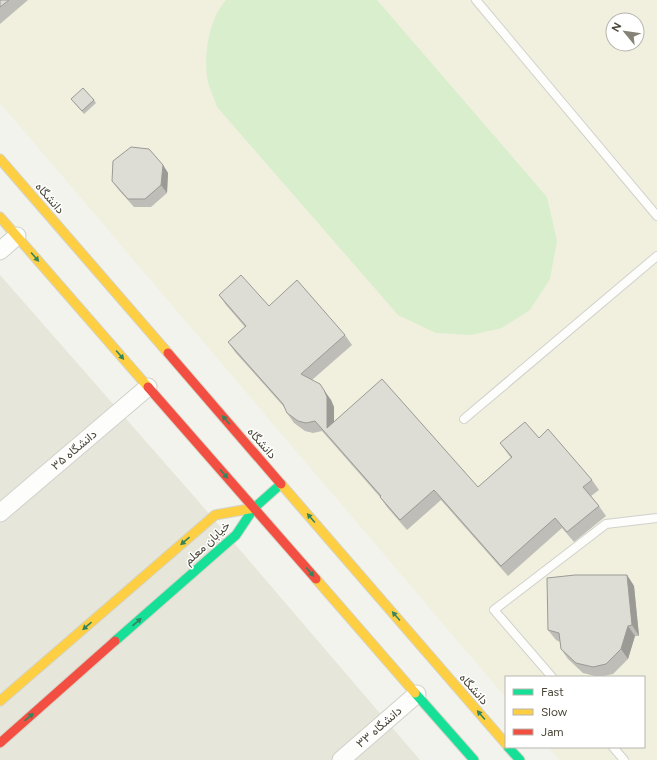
<svg xmlns="http://www.w3.org/2000/svg" width="657" height="760" font-family="Figtree,Vazirmatn,sans-serif">
	<style>
		.residential { fill: #e7e6da }
		.education { fill: #f1f0df; fill-rule: evenodd }
		.pitch { fill: #d9eecd }
		.lines { fill: none; stroke-linecap: round; stroke-linejoin: round }
		.lane-casing { stroke: #d1d1cb; stroke-width: 10 }
		.street-casing { stroke: #d1d1cb; stroke-width: 19 }
		.fast-casing { stroke: #d4d3c5; stroke-width: 11 }
		.slow-casing { stroke: #d4d3c5; stroke-width: 11 }
		.jam-casing { stroke: #d4d3c5; stroke-width: 11 }
		.lane { stroke: #fdfdfc; stroke-width: 8 }
		.street { stroke: #fdfdfc; stroke-width: 17 }
		.fast { stroke: #16e098; stroke-width: 9 }
		.slow { stroke: #ffcf43; stroke-width: 9 }
		.jam { stroke: #f24e42; stroke-width: 9 }
		.wall { fill: #bebdb7 }
		.shaded-wall { fill: #9b9a95 }
		.building { fill: #dddcd5; stroke: #9b9a95 }
		.oneway { fill: #35845e }
		.labels { text-anchor: middle; dominant-baseline: central; stroke-width: 3; stroke-linejoin: round; paint-order: stroke }
		.street-label { font-size: 12px; fill: #4a4738; stroke: #fff }
	</style>
	<rect width="100%" height="100%" fill="#f3f3ed"/>
	<path class="residential" d="M0,275L199,502L420,760H0Z"/>
	<path class="education" d="M0,0H657V760H559L548,747H644V677H506V698L0,103ZM613,20H637V44H613Z"/>
	<path class="pitch" d="M226,0H377L547,197L557,241L550,279L530,310L502,328L471,335L436,333L398,315L217,107C214,97 208,87 207,77C204,52 209,19 226,0Z"/>
	<g class="lines">
		<g class="lane-casing">
			<g id="lane">
				<path d="M476,0L657,216"/>
				<path d="M464,419L657,256"/>
				<path d="M552,677L494,610L606,524L657,518"/>
				<path d="M613,747L624,760"/>
			</g>
		</g>
		<g class="street-casing">
			<g id="street">
				<path d="M0,251L17,236"/>
				<path d="M0,513L148,387"/>
				<path d="M341,760L417,694"/>
			</g>
		</g>
		<g class="fast-casing">
			<g id="fast">
				<path d="M254,508L281,484"/>
				<path d="M115,641L236,535L254,508"/>
				<path d="M415,693L474,760"/>
				<path d="M508,747L520,760"/>
			</g>
		</g>
		<g class="slow-casing">
			<g id="slow">
				<path d="M0,159L168,353"/>
				<path d="M0,217L148,387"/>
				<path d="M281,484L506,744"/>
				<path d="M316,579L415,693"/>
				<path d="M0,701L215,515L254,508"/>
			</g>
		</g>
		<g class="jam-casing">
			<g id="jam">
				<path d="M168,353L281,484"/>
				<path d="M148,387L316,579"/>
				<path d="M0,743L115,641"/>
			</g>
		</g>
		<use href="#lane" class="lane"/>
		<use href="#street" class="street"/>
		<use href="#fast" class="fast"/>
		<use href="#slow" class="slow"/>
		<use href="#jam" class="jam"/>
	</g>
	<g class="wall">
		<path d="M0,0H28L0,24Z"/>
		<path d="M71,99L94,100L96,103L84,114Z"/>
		<path d="M163,165L168,173L167,193L151,207H134L118,189L112,181Z"/>
		<path d="M219,295L269,306L345,335L352,345L312,380L331,400L334,407V422L478,487L511,458L500,443L539,438L592,480L599,490L591,496L599,506L606,516L574,542L562,528L508,576L441,500L407,530L387,507L380,497L322,431L313,433L305,431L294,423L287,413L285,408L235,352L228,342L245,327L226,305Z"/>
		<path d="M627,575L634,586L639,636H635L628,659L613,674L599,677L583,673L568,659L561,649L560,642L556,640L548,630Z"/>
	</g>
	<g class="shaded-wall">
		<path d="M163,165L168,173L167,193L161,185Z"/>
		<path d="M324,390L331,400L334,407V438L327,428Z"/>
		<path d="M627,575L634,586L639,636L632,625Z"/>
		<path d="M628,626L635,636L628,659L621,649Z"/>
	</g>
	<g class="building">
		<path d="M0,0H9L0,7Z"/>
		<path d="M83,88L94,100L82,111L71,99Z"/>
		<path d="M131,147L149,149L163,165L161,185L145,199H128L112,181L113,161Z"/>
		<path d="M241,275L269,306L297,280L345,335L301,374L320,384L324,390L327,397V428L382,379L478,487L512,457L500,443L525,422L539,438L548,429L592,480L583,487L599,506L567,532L555,518L501,566L434,490L400,520L380,497L381,496L315,421L306,423L298,421L287,413L283,404L228,342L246,326L219,295Z"/>
		<path d="M575,575H627L632,625L628,626L621,649L606,664L593,667L576,663L561,649L559,633L548,630L547,578Z"/>
	</g>
	<defs><path id="oneway-solid" d="M-6-.8H1V-3.2L6.5 0L1 3.2V.8H-6Z"/></defs>
	<g class="oneway">
		<use href="#oneway-solid" transform="translate(35 257) rotate(49)"/>
		<use href="#oneway-solid" transform="translate(120 355) rotate(49)"/>
		<use href="#oneway-solid" transform="translate(226 420) rotate(-131)"/>
		<use href="#oneway-solid" transform="translate(224 474) rotate(49)"/>
		<use href="#oneway-solid" transform="translate(311 518) rotate(-131)"/>
		<use href="#oneway-solid" transform="translate(185 541) rotate(139)"/>
		<use href="#oneway-solid" transform="translate(310 572) rotate(49)"/>
		<use href="#oneway-solid" transform="translate(396 616) rotate(-131)"/>
		<use href="#oneway-solid" transform="translate(137 622) rotate(-41)"/>
		<use href="#oneway-solid" transform="translate(87 626) rotate(139)"/>
		<use href="#oneway-solid" transform="translate(481 715) rotate(-131)"/>
		<use href="#oneway-solid" transform="translate(29 717) rotate(-41)"/>
	</g>
	<g class="labels">
		<g class="street-label">
			<text transform="translate(50 198) rotate(49)">دانشگاه</text>
			<text transform="translate(262 443) rotate(49)">دانشگاه</text>
			<text transform="translate(74 450) rotate(-40)">دانشگاه ۳۵</text>
			<text transform="translate(207 543) rotate(-43)">خیابان معلم</text>
			<text transform="translate(474 689) rotate(49)">دانشگاه</text>
			<text transform="translate(379 727) rotate(-41)">دانشگاه ۳۳</text>
		</g>
	</g>
	<rect x="505" y="676" width="140" height="72" fill="#ffffff" stroke="#b7b5af"/>
	<rect x="513" y="689" width="20" height="6" fill="#16e098" stroke="#b7b5af"/>
	<text x="541" y="696" font-size="12" fill="#4a4738">Fast</text>
	<rect x="513" y="709" width="20" height="6" fill="#ffcf43" stroke="#b7b5af"/>
	<text x="541" y="716" font-size="12" fill="#4a4738">Slow</text>
	<rect x="513" y="729" width="20" height="6" fill="#f24e42" stroke="#b7b5af"/>
	<text x="541" y="736" font-size="12" fill="#4a4738">Jam</text>
	<g transform="translate(625 32) rotate(299)"><circle r="19" fill="#ffffff" stroke="#b7b5af"/>
	<path d="M0-3L7 15L0 10L-7 15Z" fill="#858377"/>
	<text y="-6" font-size="11" font-weight="bold" text-anchor="middle" fill="#4a4738">N</text>
	</g>
</svg>
